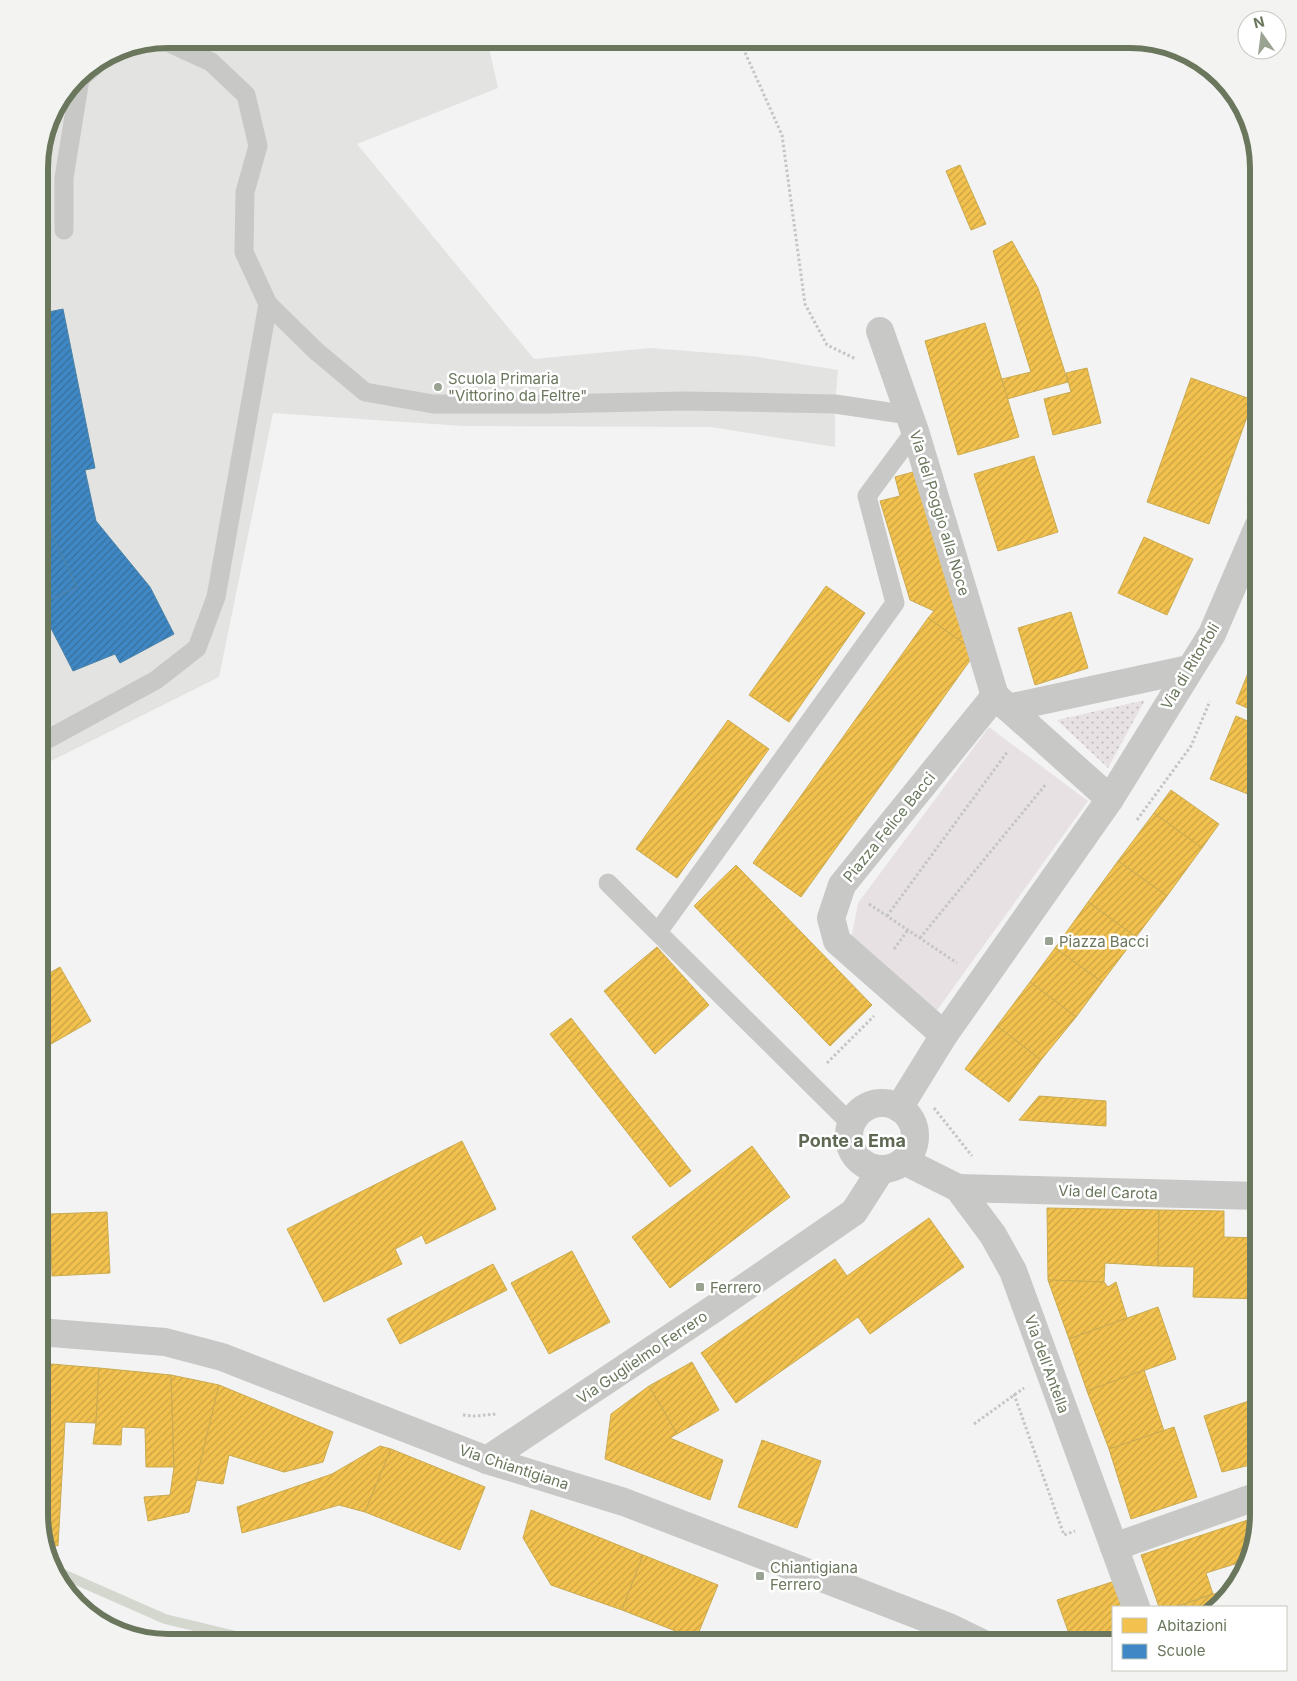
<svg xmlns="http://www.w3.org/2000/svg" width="1297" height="1681" font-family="Inter,sans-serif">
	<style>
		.built { fill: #e3e3e2 }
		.grass { fill: url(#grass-dots) }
		.park { fill: #e7e1e4 }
		.homes { fill: url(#homes-hatch); stroke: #c9ab52 }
		.schools { fill: url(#schools-hatch); stroke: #4c83a6 }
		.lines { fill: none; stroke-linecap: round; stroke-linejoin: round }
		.stream { stroke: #d4d7ce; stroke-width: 10 }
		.path { stroke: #c4c5c4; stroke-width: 3; stroke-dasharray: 2.5 2.5; stroke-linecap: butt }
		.service { stroke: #c8c8c7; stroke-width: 19 }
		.minor { stroke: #c8c8c7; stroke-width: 28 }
		.tertiary { stroke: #c8c8c7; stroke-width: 28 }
		.poi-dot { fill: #9aa292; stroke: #fff; stroke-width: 2 }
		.labels { text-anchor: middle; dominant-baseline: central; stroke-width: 5; stroke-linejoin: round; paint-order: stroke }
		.poi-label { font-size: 15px; fill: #6a775d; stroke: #fff; text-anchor: start }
		.street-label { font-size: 15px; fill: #6a775d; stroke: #fff }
		.quarter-label { font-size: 18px; font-weight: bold; fill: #5e6853; stroke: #fff }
		.rim { fill: none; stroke: #6a775d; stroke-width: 6 }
	</style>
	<defs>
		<pattern id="grass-dots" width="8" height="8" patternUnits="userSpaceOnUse" patternTransform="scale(1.25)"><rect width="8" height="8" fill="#e7e1e4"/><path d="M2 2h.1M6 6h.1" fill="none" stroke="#bfbbbc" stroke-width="1.8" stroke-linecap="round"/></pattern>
		<pattern id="homes-hatch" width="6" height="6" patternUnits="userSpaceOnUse" patternTransform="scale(1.25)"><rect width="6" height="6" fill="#f2c14e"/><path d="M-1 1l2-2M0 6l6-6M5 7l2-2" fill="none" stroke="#c8a244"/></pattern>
		<pattern id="schools-hatch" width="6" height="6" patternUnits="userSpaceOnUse" patternTransform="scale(1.25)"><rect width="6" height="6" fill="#3f88c5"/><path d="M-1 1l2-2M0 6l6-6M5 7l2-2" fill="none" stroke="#376f9b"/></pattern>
	</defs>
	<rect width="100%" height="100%" fill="#f4f3f4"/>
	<path class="built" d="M168,39H487L498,88L357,144L534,359L650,348L751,356L838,370L835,404V447L711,427L463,426L273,413L219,677L39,767V159L52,111L82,71L119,48Z"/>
	<path class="grass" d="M1145,700L1108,768L1057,720Z"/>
	<path class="park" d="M989,727L1088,801L935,1013L851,940L858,903Z"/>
	<g class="homes">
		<path d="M960,165L986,224L971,230L946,171Z"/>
		<path d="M1012,241L1038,288L1068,382L1007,399L1002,379L1031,372L993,251Z"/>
		<path d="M985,323L1019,437L958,455L925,341Z"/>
		<path d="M1087,368L1101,423L1053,435L1044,399L1071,392L1066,373Z"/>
		<path d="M1191,378L1253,400L1209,524L1147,502Z"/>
		<path d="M1034,456L1058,532L998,551L974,474Z"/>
		<path d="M920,470L976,652L928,618L934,611L910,600L880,501L900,496L895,477Z"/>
		<path d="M1144,537L1193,559L1167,615L1118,593Z"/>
		<path d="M826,586L865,613L789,722L749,695Z"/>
		<path d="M1071,612L1088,668L1035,685L1018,628Z"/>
		<path d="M928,618L976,652L801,897L753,863Z"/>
		<path d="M1258,648V798L1210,779L1236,716L1250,722L1254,711L1236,703Z"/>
		<path d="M728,720L769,749L677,878L636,849Z"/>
		<path d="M1171,790L1219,824L1202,848L1154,813Z"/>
		<path d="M1154,813L1202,848L1167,896L1118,861Z"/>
		<path d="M1118,861L1167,896L1136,937L1088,902Z"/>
		<path d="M736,865L872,1005L830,1046L694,906Z"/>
		<path d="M1088,902L1136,937L1102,982L1055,948Z"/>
		<path d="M657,947L709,1005L655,1054L604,991Z"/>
		<path d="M1055,948L1102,982L1076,1017L1030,982Z"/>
		<path d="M60,967L91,1021L39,1051V979Z"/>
		<path d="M1030,982L1076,1017L1041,1060L997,1026Z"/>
		<path d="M571,1018L691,1171L670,1187L550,1034Z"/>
		<path d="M997,1026L1041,1060L1009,1102L965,1069Z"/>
		<path d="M1039,1096L1106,1101V1126L1019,1120Z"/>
		<path d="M462,1141L496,1209L426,1244L422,1235L395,1249L402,1264L324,1302L287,1229Z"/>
		<path d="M752,1146L790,1197L670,1288L632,1237Z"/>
		<path d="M1047,1208L1159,1210L1158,1266L1105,1263L1104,1282L1048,1280Z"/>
		<path d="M1159,1210L1224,1211V1237L1258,1238V1299L1193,1297L1194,1267L1158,1266Z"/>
		<path d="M107,1212L110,1273L52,1276L50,1214Z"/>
		<path d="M929,1218L964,1267L870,1334L858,1317L736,1403L701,1353L835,1259L847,1276Z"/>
		<path d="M572,1251L610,1322L549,1354L511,1283Z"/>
		<path d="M493,1264L507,1290L400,1344L387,1319Z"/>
		<path d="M1048,1280L1104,1282L1108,1287L1116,1282L1127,1318L1069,1339Z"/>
		<path d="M1158,1307L1176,1359L1087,1391L1069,1339Z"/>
		<path d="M692,1362L719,1410L677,1434L649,1386Z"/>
		<path d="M39,1363L99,1368L96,1423L65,1422L58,1546L48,1543L39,1513Z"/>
		<path d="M99,1368L171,1375L174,1467H146L145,1428L122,1427L121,1445L93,1444L96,1423Z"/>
		<path d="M1144,1370L1164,1431L1109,1449L1087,1391Z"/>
		<path d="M171,1375L219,1385L189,1512L148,1521L144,1497L170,1495L174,1467Z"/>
		<path d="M219,1385L333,1432L323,1462L284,1472L229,1455L223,1484L196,1480Z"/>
		<path d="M649,1386L677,1434L670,1438L723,1460L710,1500L605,1459L611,1414Z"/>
		<path d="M1258,1398V1463L1222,1472L1204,1416Z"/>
		<path d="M1174,1427L1197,1497L1131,1519L1109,1449Z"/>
		<path d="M762,1440L821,1461L797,1528L738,1507Z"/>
		<path d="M380,1446L391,1449L365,1512L339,1505L242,1533L237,1507L332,1474Z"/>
		<path d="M391,1449L485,1487L460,1550L365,1512Z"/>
		<path d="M531,1510L643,1555L622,1610L551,1585L523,1538Z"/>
		<path d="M1257,1517L1242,1575L1238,1563L1206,1573L1213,1594L1175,1607H1159L1141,1555Z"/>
		<path d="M643,1555L718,1585L696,1639L622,1610Z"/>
		<path d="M1115,1581L1124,1607H1113V1642H1072L1057,1600Z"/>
		<path d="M1217,1593L1220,1600L1213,1607H1175Z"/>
	</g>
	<g class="schools">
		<path d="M63,309L95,468L85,470L96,521L150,587L174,634L120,663L115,654L73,671L39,605L77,587L39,508V314Z"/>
		<path d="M39,508L77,587L39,605Z"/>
	</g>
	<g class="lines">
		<path class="stream" d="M56,1571L165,1619L261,1642"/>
		<g class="path">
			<path d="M739,39L782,135L805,304L827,345L856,359"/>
			<path d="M1248,498L1258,473"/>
			<path d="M1137,820L1191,746L1210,701"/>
			<path d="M869,904L957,963"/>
			<path d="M887,916L1008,751"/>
			<path d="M920,938L1046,784"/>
			<path d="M894,949L908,930"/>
			<path d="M827,1063L874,1016"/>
			<path d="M934,1108L972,1156"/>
			<path d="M1014,1394L1064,1535L1075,1531"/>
			<path d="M463,1415L474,1416L497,1414"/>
			<path d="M974,1424L1024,1388"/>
			<path d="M1010,1634L1024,1642"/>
		</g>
		<g class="service">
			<path d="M163,40L211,62L246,95L258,146L245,192L244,252L268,304L316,351L365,392L433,404H550L686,401L835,404L909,415"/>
			<path d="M64,230V178L80,79L101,60"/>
			<path d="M39,744L156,680L197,648L216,597L268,304"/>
			<path d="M608,883L851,1124"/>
			<path d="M658,932L895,603L867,496L915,431"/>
		</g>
		<g class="minor">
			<path d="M880,331L915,431L995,696"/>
			<path d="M1008,708L1189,669"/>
			<path d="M944,1035L837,941L831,918L842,885L995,696L1110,799"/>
			<path d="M958,1188L1258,1196"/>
			<path d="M1114,1547L1258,1496"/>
		</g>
		<g class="tertiary">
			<circle cx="882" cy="1136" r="33"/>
			<path d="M899,1108L944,1035L1110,799L1212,634L1258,527"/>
			<path d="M904,1161L958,1188L993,1235L1013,1271L1136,1607"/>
			<path d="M39,1332L165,1342L222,1357L487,1460L624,1502L949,1627L980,1642"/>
			<path d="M487,1460L715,1308L854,1212L881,1170"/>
		</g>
	</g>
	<g class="poi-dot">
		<circle cx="438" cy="387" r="5"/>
		<rect x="1044" y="936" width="10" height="10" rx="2.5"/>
		<rect x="695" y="1282" width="10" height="10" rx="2.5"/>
		<rect x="755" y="1571" width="10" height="10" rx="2.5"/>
	</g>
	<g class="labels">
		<g class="poi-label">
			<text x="448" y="378">Scuola Primaria<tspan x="448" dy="17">"Vittorino da Feltre"</tspan></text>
			<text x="1059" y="941">Piazza Bacci</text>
			<text x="710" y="1287">Ferrero</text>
			<text x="770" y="1567">Chiantigiana<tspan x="770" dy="17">Ferrero</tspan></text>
		</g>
		<g class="street-label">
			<text transform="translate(940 513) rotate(73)">Via del Poggio alla Noce</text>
			<text transform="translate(1190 666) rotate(-59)">Via di Ritortoli</text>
			<text transform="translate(889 827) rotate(-51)">Piazza Felice Bacci</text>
			<text transform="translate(1108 1192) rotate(2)">Via del Carota</text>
			<text transform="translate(642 1357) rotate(-34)">Via Guglielmo Ferrero</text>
			<text transform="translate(1047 1364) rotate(70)">Via dell'Antella</text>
			<text transform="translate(514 1467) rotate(18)">Via Chiantigiana</text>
		</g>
		<g class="quarter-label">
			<text x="852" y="1140">Ponte a Ema</text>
		</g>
	</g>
	<path d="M0 0H1297V1681H0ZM168 48H1130A120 120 0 0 1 1250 168V1514A120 120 0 0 1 1130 1634H168A120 120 0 0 1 48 1514V168A120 120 0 0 1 168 48Z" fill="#f3f4f2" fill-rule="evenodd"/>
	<path class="rim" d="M168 48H1130A120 120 0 0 1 1250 168V1514A120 120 0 0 1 1130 1634H168A120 120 0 0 1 48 1514V168A120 120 0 0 1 168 48Z"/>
	<rect x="1112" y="1606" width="175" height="65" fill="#ffffff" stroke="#c3c9be"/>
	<rect x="1122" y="1618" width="25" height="15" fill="#f2c14e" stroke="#c3c9be"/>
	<text x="1157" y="1631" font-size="15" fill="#6a775d">Abitazioni</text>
	<rect x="1122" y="1644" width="25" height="15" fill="#3f88c5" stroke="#c3c9be"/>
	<text x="1157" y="1656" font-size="15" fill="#6a775d">Scuole</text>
	<g transform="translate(1262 35) rotate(346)"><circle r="24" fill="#ffffff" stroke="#c3c9be"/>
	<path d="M0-4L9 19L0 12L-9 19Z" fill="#9aa292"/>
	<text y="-8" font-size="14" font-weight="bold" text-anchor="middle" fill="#6a775d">N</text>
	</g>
</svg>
